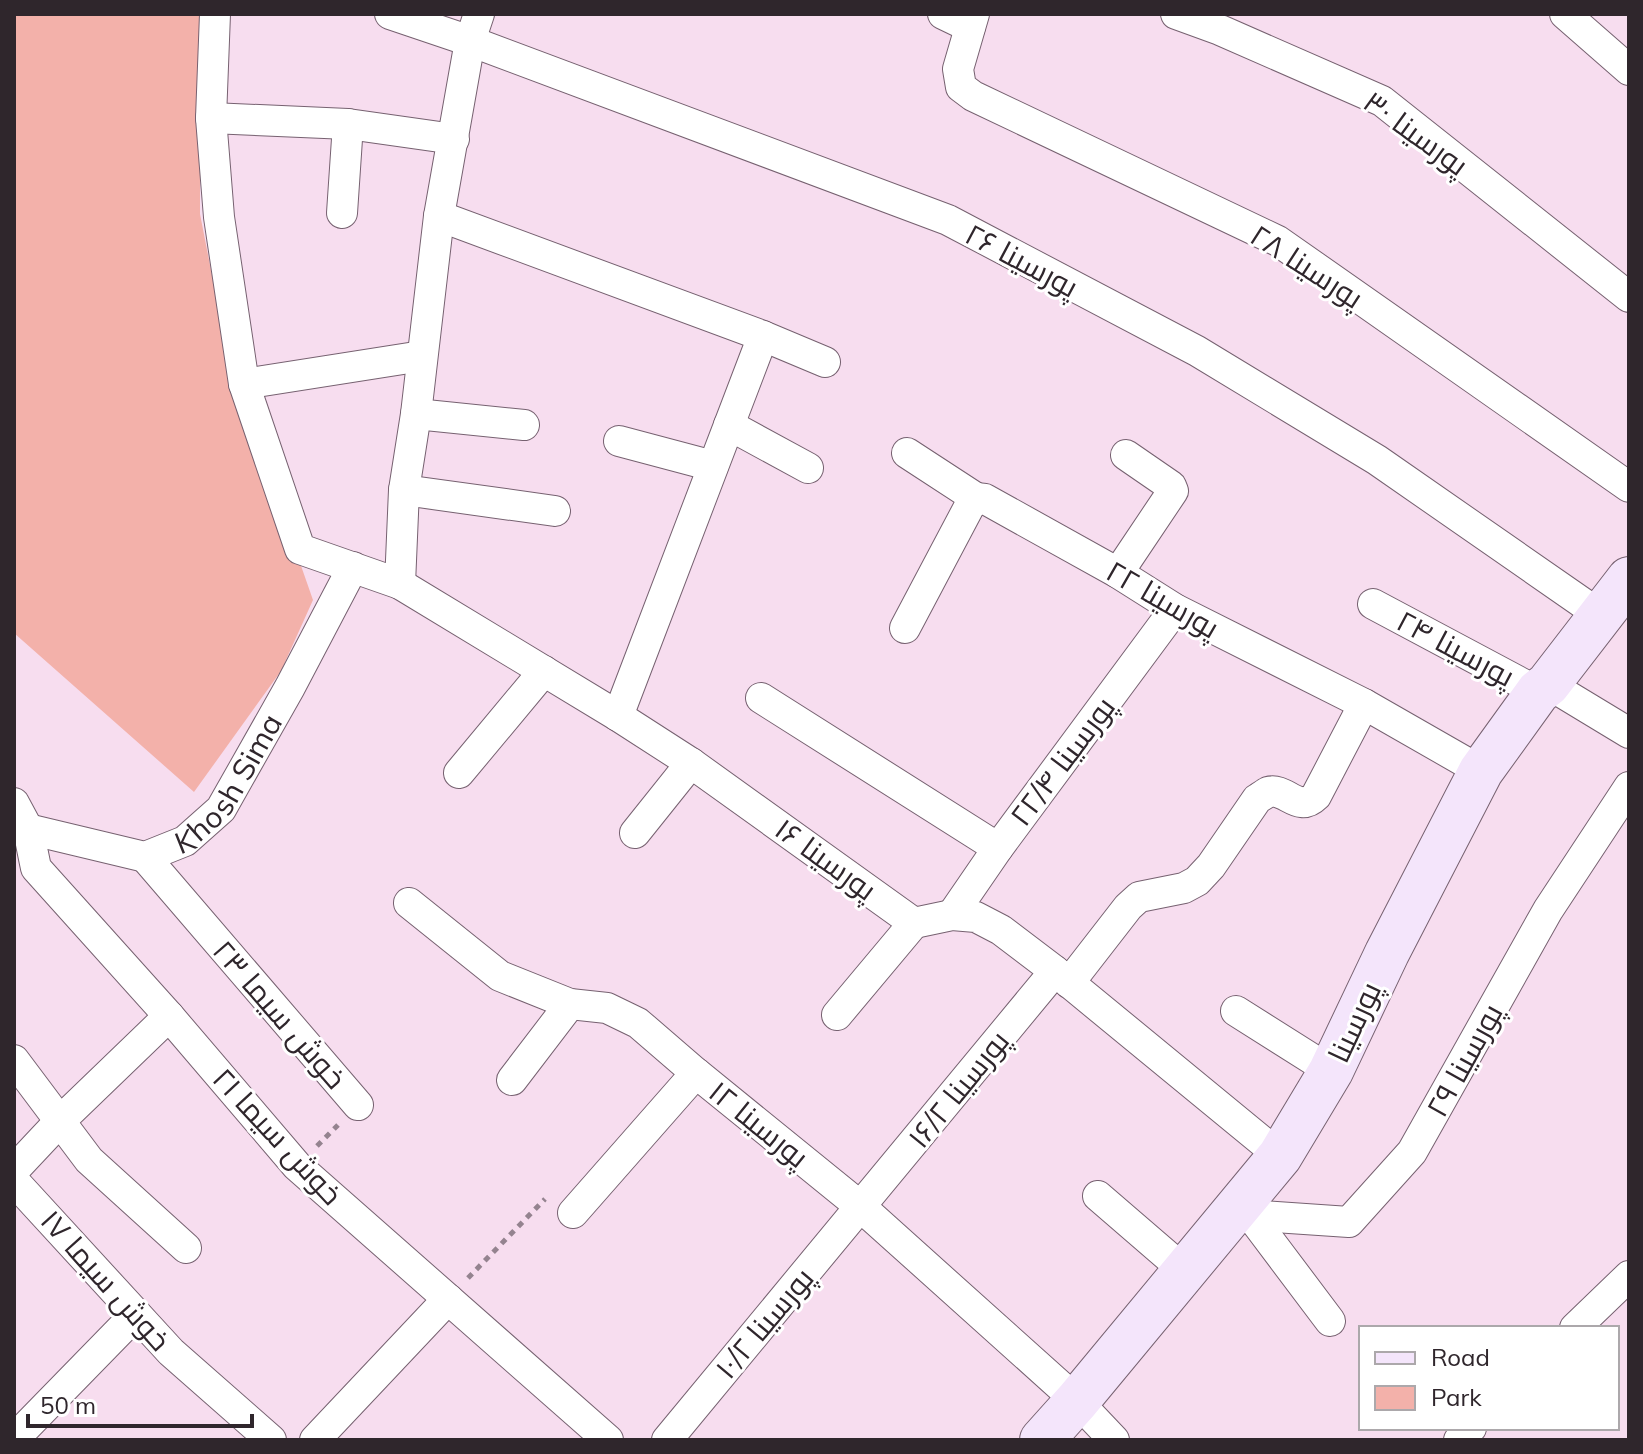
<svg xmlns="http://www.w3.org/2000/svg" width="1643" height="1454" font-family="Mulish,Cairo,sans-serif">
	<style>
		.green { fill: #f3b1aa }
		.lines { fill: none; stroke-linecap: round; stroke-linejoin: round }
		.street-casing { stroke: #766170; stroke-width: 32 }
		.secondary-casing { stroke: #766170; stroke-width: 46 }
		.path { stroke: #94838f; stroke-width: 5; stroke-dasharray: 6 6; stroke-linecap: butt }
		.street { stroke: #fff; stroke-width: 30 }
		.secondary { stroke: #f4e5fb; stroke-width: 44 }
		.labels { text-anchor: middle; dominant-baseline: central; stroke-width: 6; stroke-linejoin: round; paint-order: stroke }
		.street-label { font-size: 30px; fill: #2f262c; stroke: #fff }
	</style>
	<rect width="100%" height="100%" fill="#f7ddef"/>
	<path class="green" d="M14,14H202L200,86V214L228,357L313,600L281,671L194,792L14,633Z"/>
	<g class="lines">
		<g class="street-casing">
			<g id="street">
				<path d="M215,14L211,118L219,217L244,384L300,549L400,584L618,716L691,763L914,923L952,915L976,917L1001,930L1055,971L1280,1156"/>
				<path d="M390,14L470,41L948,220L1197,351L1377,460L1600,615"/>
				<path d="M943,14L970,27"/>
				<path d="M974,14L958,69L961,87L973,96L1278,241L1629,487"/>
				<path d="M1176,14L1220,30L1382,101L1629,297"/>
				<path d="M1565,14L1629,70"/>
				<path d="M211,118L348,124L454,139"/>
				<path d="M342,213L348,124"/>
				<path d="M439,216L763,336L825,362"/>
				<path d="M244,384L422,356"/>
				<path d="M416,414L524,425"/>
				<path d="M729,425L808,468"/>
				<path d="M619,441L713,466"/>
				<path d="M907,453L976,498"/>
				<path d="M404,490L555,511"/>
				<path d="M1118,573L1173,491L1171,486L1126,455"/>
				<path d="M400,584L404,490L416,414L439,216L470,41L479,14"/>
				<path d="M1373,604L1538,692"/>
				<path d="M905,628L969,507L976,498L985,499L1118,573L1175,609L1364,704L1481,771"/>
				<path d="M1548,684L1629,733"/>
				<path d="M761,698L998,848"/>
				<path d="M618,716L763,336"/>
				<path d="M459,773L544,671"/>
				<path d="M14,803L28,829L36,868L169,1016L297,1166L608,1440"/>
				<path id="s1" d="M14,830L28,829L145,857L185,841L221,809L290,687L353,567"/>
				<path d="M635,833L691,763"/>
				<path d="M145,857L358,1105"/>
				<path d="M409,903L500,976L570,1004L607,1008L638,1023L696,1073L861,1207L1077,1401L1114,1440"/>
				<path d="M952,915L998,848L1175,609"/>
				<path d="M1069,983L1128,907L1139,897L1184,888L1197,881L1211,866L1257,799C1259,798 1266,793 1268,792C1286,787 1298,814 1316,796L1364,704"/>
				<path d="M1236,1011L1331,1071"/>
				<path d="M837,1015L914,923"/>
				<path d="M14,1060L89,1160L186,1248"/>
				<path d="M512,1080L570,1004"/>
				<path d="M14,1170L60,1121L169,1016"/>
				<path d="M14,1181L171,1352L271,1440"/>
				<path d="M1098,1196L1185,1271"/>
				<path d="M573,1213L696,1073"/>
				<path d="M1231,1214L1349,1222L1412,1152L1548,910L1629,787"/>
				<path d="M1251,1216L1330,1321"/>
				<path d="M1575,1328L1629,1276"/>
				<path d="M14,1439L136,1314"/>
				<path d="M315,1440L448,1299"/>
				<path d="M667,1440L1055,971"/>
				<path d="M1459,1440L1471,1428"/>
			</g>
		</g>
		<g class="secondary-casing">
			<path id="secondary" d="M1042,1440L1077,1401L1280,1156L1331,1071L1387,953L1481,771L1538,692L1548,684L1629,579"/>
		</g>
		<g class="path">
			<path d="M317,1146L338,1125"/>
			<path d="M468,1278L545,1199"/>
		</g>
		<use href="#street" class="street"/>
		<use href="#secondary" class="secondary"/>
	</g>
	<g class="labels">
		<g class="street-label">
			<text transform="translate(1416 133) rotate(36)">پورسینا ۳۰</text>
			<text transform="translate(1022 260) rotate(28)">پورسینا ۲۶</text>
			<text transform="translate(1307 266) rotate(33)">پورسینا ۲۸</text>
			<text transform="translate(1163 599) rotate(30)">پورسینا ۲۲</text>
			<text transform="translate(1456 648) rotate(28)">پورسینا ۲۴</text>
			<text transform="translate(1062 761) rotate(-53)">پورسینا ۲۲/۴</text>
			<text stroke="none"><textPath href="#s1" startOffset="250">Khosh Sima</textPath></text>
			<text transform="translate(826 859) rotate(36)">پورسینا ۱۶</text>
			<text transform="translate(280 1014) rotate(49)">خوش سیما ۲۳</text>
			<text transform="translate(1354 1022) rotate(-65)">پورسینا</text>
			<text transform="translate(1464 1060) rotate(-61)">پورسینا ۲۹</text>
			<text transform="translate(958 1089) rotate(-51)">پورسینا ۱۶/۲</text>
			<text transform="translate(759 1124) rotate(39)">پورسینا ۱۲</text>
			<text transform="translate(278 1136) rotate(47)">خوش سیما ۲۱</text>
			<text transform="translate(106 1280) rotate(48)">خوش سیما ۱۷</text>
			<text transform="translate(764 1323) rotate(-50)">پورسینا ۱۰/۲</text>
		</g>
	</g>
	<rect width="1643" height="1454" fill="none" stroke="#2f262c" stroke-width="32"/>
	<rect x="1359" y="1326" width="260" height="104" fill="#ffffff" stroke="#aca8ab" stroke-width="2"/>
	<rect x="1375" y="1352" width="40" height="12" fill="#f4e5fb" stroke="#aca8ab" stroke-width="2"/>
	<text x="1431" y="1366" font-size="24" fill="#2f262c">Road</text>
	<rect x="1375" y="1386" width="40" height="24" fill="#f3b1aa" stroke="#aca8ab" stroke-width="2"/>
	<text x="1431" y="1406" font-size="24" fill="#2f262c">Park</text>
	<path d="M28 1414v12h224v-12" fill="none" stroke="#2f262c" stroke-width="4"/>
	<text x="40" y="1414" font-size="24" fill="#2f262c" stroke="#ffffff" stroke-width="6" paint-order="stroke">50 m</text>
</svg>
